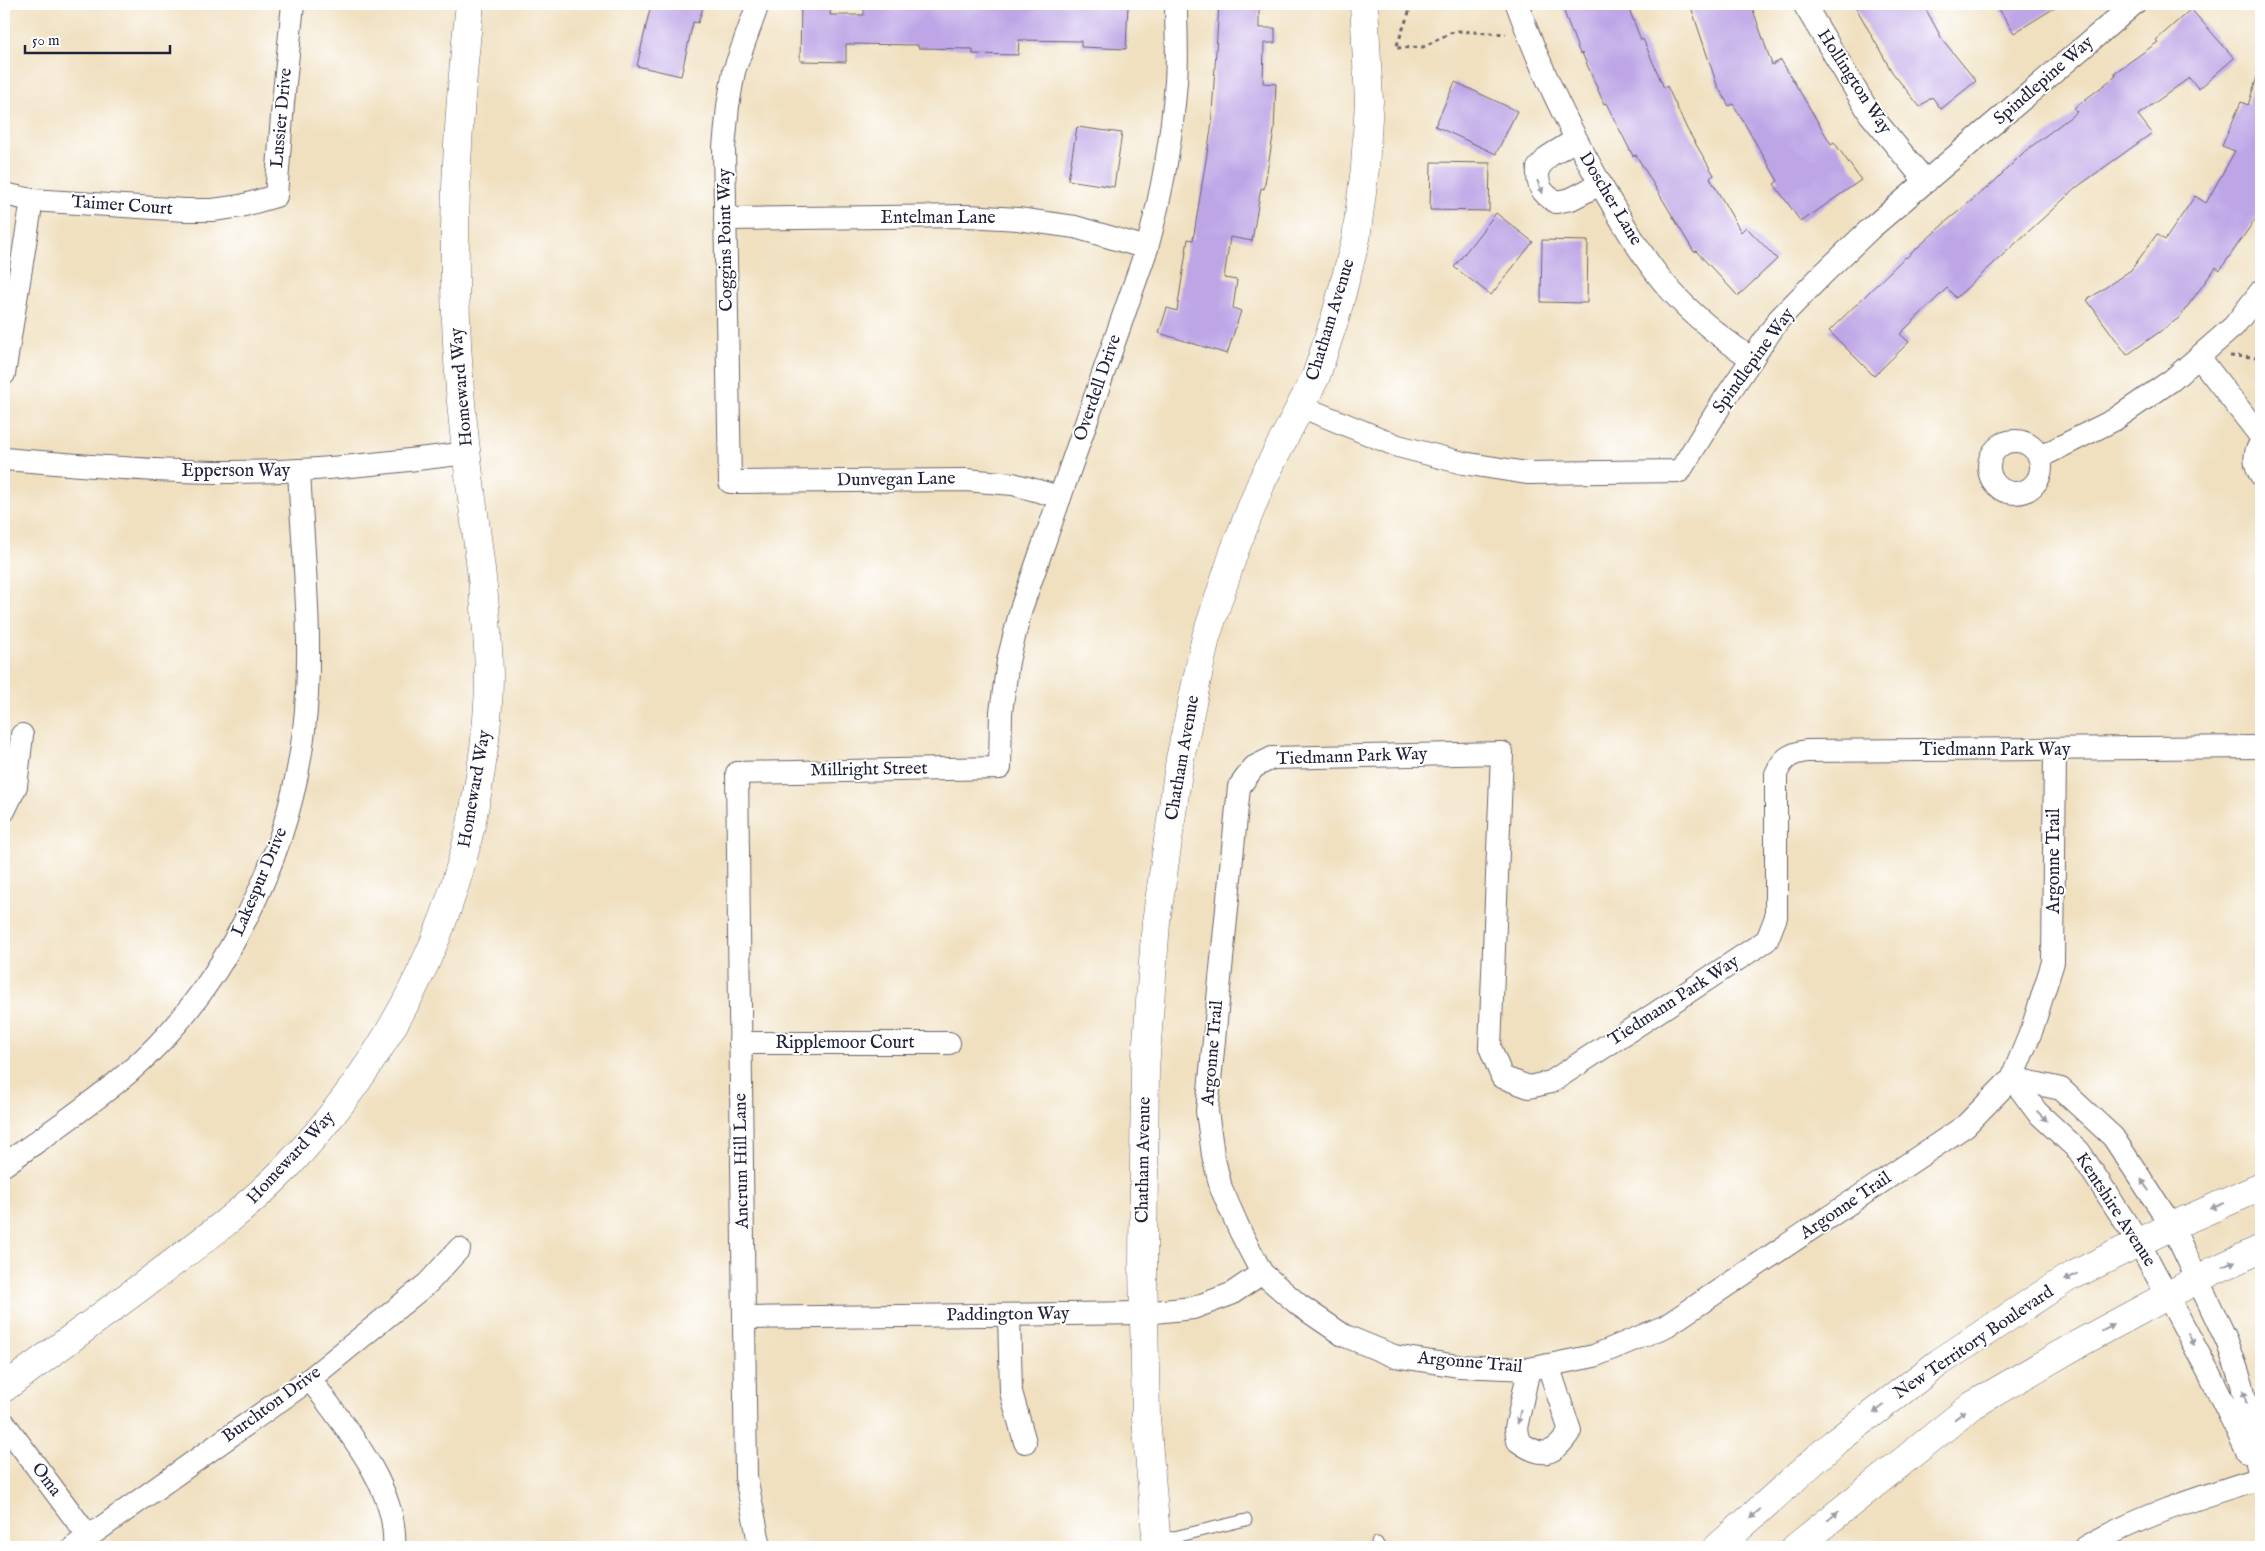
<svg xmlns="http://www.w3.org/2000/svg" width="2265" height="1551" font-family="'IM FELL English',serif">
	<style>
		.building { fill: #bea6e6 }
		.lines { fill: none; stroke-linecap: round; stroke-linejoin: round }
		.service-casing { stroke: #6a646a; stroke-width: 13 }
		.minor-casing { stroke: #6a646a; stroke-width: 24 }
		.tertiary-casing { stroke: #6a646a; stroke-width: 29 }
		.secondary-casing { stroke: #6a646a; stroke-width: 29 }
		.path { stroke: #6a646a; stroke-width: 3; stroke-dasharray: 4 4; stroke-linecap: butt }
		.service { stroke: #fff; stroke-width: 11 }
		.minor { stroke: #fff; stroke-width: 22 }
		.tertiary { stroke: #fff; stroke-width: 28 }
		.secondary { stroke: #fff; stroke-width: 28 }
		.oneway { fill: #9c9ca7 }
		.labels { text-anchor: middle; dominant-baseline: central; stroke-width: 4; stroke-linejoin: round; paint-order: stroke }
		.street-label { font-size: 18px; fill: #22223b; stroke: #fff }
	</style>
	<rect width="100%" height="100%" fill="#fff"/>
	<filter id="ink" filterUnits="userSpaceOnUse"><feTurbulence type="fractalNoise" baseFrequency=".02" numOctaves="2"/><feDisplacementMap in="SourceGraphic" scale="10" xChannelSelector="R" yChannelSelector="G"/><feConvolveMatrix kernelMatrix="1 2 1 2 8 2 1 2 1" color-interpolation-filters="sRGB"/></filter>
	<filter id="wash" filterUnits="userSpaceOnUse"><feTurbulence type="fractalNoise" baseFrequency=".0096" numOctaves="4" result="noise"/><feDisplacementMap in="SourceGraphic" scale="20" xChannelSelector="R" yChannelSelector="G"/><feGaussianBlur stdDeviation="1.12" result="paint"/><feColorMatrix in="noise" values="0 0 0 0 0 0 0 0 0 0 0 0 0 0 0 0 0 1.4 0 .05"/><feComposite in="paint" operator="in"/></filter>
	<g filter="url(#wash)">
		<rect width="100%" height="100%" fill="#f0e0c0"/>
		<g id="blocks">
			<g class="building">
				<path d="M651,4H704L698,23L693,22L681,76L637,66Z"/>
				<path d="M801,4H831L830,15H864V4H1128L1126,49L1081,47V41L1019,40L1018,55L973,54V49L918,48V45L846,44V62L800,61Z"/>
				<path d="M1219,4H1259V28H1275V43H1264L1263,83L1276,84L1274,131L1264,189L1261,188L1252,241L1230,237L1224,278L1237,280L1233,308L1241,311L1227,354L1159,333L1167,308L1177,311L1188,239L1193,240L1211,129Z"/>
				<path d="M1577,4H1627L1641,40L1643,39L1664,88L1667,86L1687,129L1714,175L1710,178L1741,232L1746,227L1777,259L1738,296L1696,251L1694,252L1636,155L1633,156L1606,103L1604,104L1582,53L1580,54L1563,9Z"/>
				<path d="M1690,4H1751L1772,65L1781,60L1831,144L1834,142L1861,180L1801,222L1774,184L1778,181L1733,104L1729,106L1717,85Z"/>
				<path d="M1854,4H1923L1942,39L1976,81L1941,109L1932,97L1920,107L1892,72Z"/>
				<path d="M1996,4H2061L2014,33Z"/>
				<path d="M2191,9L2234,58L2199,89L2189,78L2138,115L2152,133L2077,187L1956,298L1947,288L1900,334L1909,342L1874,376L1829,331L1905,257L1906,258L1948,220L1994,182L2024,152L2077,112L2074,108L2116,76L2114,73L2158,42L2156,40Z"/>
				<path d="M2258,74H2261V211L2220,270L2216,267L2179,318L2127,355L2087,300L2131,270L2157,234L2165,240L2195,196L2206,203L2235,151L2222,146L2241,102L2248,105Z"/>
				<path d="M1455,82L1517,111L1496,154L1435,126Z"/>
				<path d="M1077,127L1122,133L1114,187L1068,180Z"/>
				<path d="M1431,162L1490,163L1489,211L1430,210Z"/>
				<path d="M1496,213L1533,242L1491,295L1454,267Z"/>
				<path d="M1542,240L1588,241L1587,303L1541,302Z"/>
			</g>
		</g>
	</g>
	<g filter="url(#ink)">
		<use href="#blocks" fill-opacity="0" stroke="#6a646a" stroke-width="1"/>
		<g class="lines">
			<g class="service-casing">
				<g id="service">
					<path d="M1157,1541L1246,1520"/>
					<path d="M1377,1543L1379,1547"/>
				</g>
			</g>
			<g class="minor-casing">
				<g id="minor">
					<path d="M758,4L734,71L728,106L724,148L730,482L966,480L1013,484L1060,497"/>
					<path d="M1517,4C1542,74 1572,135 1609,199C1623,223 1637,248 1654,270C1680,306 1715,334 1752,359"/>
					<path d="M1804,4L1870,114L1926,182"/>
					<path d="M1575,140L1549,156L1538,168C1537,186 1541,193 1556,202L1571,199L1600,184"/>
					<path d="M4,194L32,200L185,210H213L241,206L276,196L283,103L293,4"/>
					<path d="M725,219L968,216L1018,219L1075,227L1147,248"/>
					<path d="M2199,357L2261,437"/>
					<path d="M4,374L32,200"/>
					<path d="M1300,406L1398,446L1463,463L1527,473L1680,471L1724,400L1779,319L1823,274L1870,229L2134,4"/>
					<circle cx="2015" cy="467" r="26"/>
					<path d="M2261,443C2253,453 2254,464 2261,475"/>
					<path d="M2040,457L2114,420L2172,380L2234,326L2261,291"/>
					<path d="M4,459C102,467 201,476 300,470C356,467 411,460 467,453"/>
					<path d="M2055,750L2053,962L2032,1029L2012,1078L1965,1126L1666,1326L1594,1356L1529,1369L1458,1366L1394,1356L1343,1335L1299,1305L1262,1273L1241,1233L1221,1188L1213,1155L1207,1111L1239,787L1254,767L1272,758L1502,753L1490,1047L1502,1077L1529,1087L1551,1082L1767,940L1776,917V774C1783,758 1790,754 1806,751L2261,747"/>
					<path d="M4,811L16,786L22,735"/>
					<path d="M740,1043H949"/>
					<path d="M2012,1078L2061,1089L2113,1137L2172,1226L2227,1341L2242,1384L2261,1483"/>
					<path d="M2012,1078L2037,1112L2079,1151L2139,1243L2209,1373L2247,1451"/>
					<path d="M4,1165C46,1135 89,1106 128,1073C224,990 290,855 304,730C314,645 303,556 299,470"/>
					<path d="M1009,1315L1011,1392L1025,1442"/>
					<path d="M744,1318L1144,1313L1193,1308L1231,1294L1262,1273"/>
					<path d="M1529,1369L1516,1428L1518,1441C1541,1458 1554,1457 1570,1431L1548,1365"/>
					<path d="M310,1379C342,1423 399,1489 394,1547"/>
					<path d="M4,1423L88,1536"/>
					<path d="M74,1547L310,1379L428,1283L459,1249"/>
					<path d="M760,1547L746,1477L737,773L1000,768L1001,712L1008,661L1021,609L1147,248C1162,193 1172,138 1176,81C1178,55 1176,29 1176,4"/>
					<path d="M2086,1547C2141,1515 2201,1497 2261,1478"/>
				</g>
			</g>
			<g class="tertiary-casing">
				<g id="tertiary">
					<path d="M4,1388C53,1352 101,1316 150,1280C197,1245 244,1211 285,1169C386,1062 452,939 477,794C484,755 489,715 489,675C487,575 465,476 459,376C450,251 456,127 470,4"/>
					<path d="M1157,1547L1146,1418L1143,1265L1145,1069L1156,922L1180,759L1206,637L1235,549L1262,481L1316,376L1336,315L1356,239L1365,168L1369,101L1364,4"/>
				</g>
			</g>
			<g class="secondary-casing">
				<g id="secondary">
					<path d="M1718,1547L1834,1443L1940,1362L2066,1279L2172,1226L2261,1187"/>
					<path d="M1796,1547L1973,1405L2078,1344L2213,1271L2261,1249"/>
				</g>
			</g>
			<g class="path">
				<path d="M1412,4L1396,48L1423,47L1450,33L1458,31L1506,34"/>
				<path d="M2230,356L2261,357"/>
			</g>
			<use href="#service" class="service"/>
			<use href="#minor" class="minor"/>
			<use href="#tertiary" class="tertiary"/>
			<use href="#secondary" class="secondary"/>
		</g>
		<defs><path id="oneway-solid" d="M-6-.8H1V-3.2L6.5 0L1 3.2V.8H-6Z" transform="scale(1.25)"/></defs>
		<g class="oneway">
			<use href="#oneway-solid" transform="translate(1540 187) rotate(67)"/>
			<use href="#oneway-solid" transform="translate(2042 1116) rotate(45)"/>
			<use href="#oneway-solid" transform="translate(2145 1185) rotate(-124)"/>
			<use href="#oneway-solid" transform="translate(2217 1206) rotate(156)"/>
			<use href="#oneway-solid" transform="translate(2229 1264) rotate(-24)"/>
			<use href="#oneway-solid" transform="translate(2071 1277) rotate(152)"/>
			<use href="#oneway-solid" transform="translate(2108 1328) rotate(-28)"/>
			<use href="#oneway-solid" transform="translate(2191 1339) rotate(62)"/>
			<use href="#oneway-solid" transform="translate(2245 1397) rotate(-101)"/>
			<use href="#oneway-solid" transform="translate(1879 1409) rotate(143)"/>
			<use href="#oneway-solid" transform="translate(1960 1415) rotate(-38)"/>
			<use href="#oneway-solid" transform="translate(1519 1417) rotate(103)"/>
			<use href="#oneway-solid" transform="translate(1755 1514) rotate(138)"/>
			<use href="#oneway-solid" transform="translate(1833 1516) rotate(-40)"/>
		</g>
	</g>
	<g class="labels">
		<g class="street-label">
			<text transform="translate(2044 81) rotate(-41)">Spindlepine Way</text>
			<text transform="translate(1854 82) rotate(57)">Hollington Way</text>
			<text transform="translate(282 118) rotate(-85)">Lussier Drive</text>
			<text transform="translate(1610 199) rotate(59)">Doscher Lane</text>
			<text transform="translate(122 206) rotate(4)">Taimer Court</text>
			<text x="938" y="218">Entelman Lane</text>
			<text transform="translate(726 240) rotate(-91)">Coggins Point Way</text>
			<text transform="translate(1331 320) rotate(-73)">Chatham Avenue</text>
			<text transform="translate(1754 361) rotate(-54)">Spindlepine Way</text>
			<text transform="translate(462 387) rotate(-95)">Homeward Way</text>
			<text transform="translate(1098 388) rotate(-71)">Overdell Drive</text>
			<text x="236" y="471">Epperson Way</text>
			<text transform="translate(896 480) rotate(-1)">Dunvegan Lane</text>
			<text x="1995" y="750">Tiedmann Park Way</text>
			<text transform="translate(1352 757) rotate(-2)">Tiedmann Park Way</text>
			<text transform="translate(1183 758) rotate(-80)">Chatham Avenue</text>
			<text transform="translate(869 770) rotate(-1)">Millright Street</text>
			<text transform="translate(475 789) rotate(-80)">Homeward Way</text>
			<text transform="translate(2054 861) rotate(-90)">Argonne Trail</text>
			<text transform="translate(260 882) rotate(-67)">Lakespur Drive</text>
			<text transform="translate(1674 1001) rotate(-33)">Tiedmann Park Way</text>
			<text x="845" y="1043">Ripplemoor Court</text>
			<text transform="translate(1213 1053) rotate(-85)">Argonne Trail</text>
			<text transform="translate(291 1158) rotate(-47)">Homeward Way</text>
			<text transform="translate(1144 1160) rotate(-89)">Chatham Avenue</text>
			<text transform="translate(742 1161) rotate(-91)">Ancrum Hill Lane</text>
			<text transform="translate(1846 1206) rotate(-34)">Argonne Trail</text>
			<text transform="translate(2115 1210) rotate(57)">Kentshire Avenue</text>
			<text transform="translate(1008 1315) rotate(-1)">Paddington Way</text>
			<text transform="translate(1974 1343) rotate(-34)">New Territory Boulevard</text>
			<text transform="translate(1470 1363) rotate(5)">Argonne Trail</text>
			<text transform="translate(272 1405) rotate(-36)">Burchton Drive</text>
			<text transform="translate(46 1480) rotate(53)">Oma</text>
		</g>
	</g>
	<rect width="2265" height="1551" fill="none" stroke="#fff" stroke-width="20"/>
	<path d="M25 45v8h145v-8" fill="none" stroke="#22223b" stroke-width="2.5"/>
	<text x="32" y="45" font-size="15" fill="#22223b" stroke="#ffffff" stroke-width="4" paint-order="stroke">50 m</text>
</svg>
